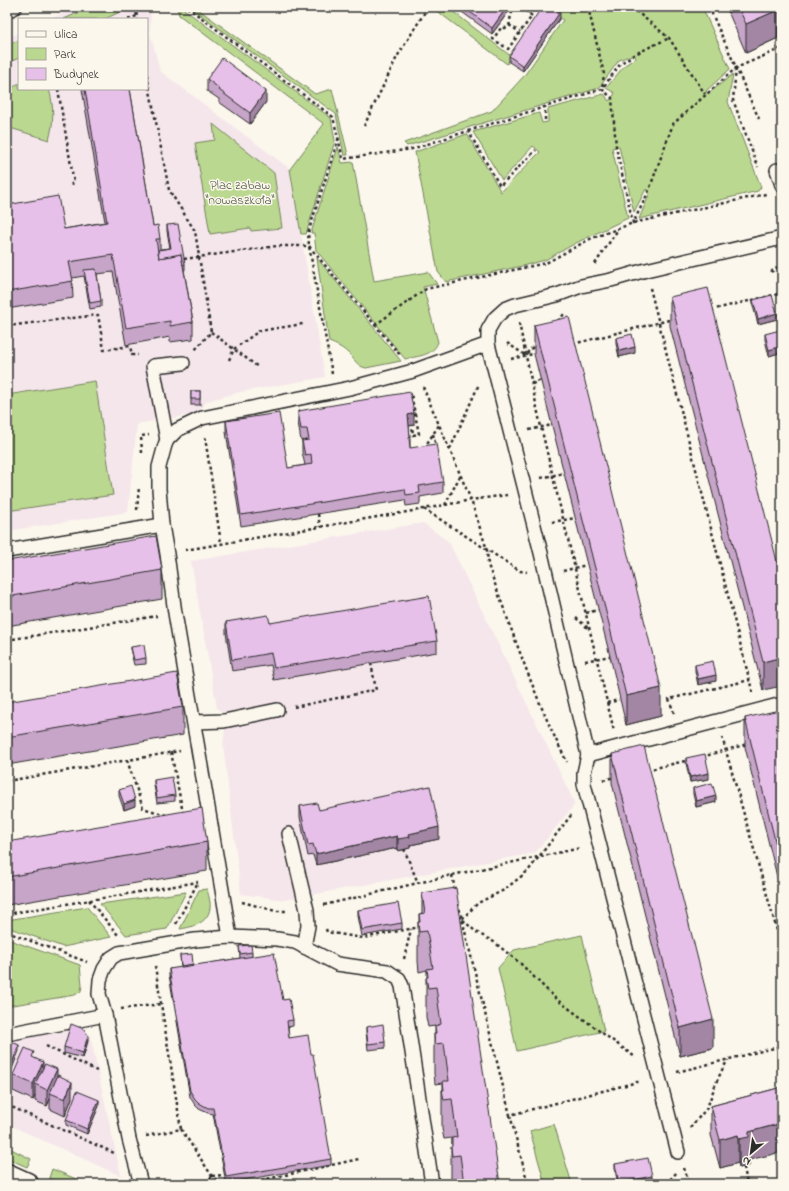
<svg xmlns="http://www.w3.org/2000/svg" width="789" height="1191" font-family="'Indie Flower',sans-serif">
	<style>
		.built { fill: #f5e6eb }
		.green { fill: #bbd890; stroke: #73825e }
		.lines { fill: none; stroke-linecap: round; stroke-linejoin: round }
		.service-casing { stroke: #2b2b2b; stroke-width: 16 }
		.tertiary-casing { stroke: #2b2b2b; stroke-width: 25 }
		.path { stroke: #2b2b2b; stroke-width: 2.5; stroke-dasharray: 3 3; stroke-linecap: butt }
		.service { stroke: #fbf7ec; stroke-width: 13 }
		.tertiary { stroke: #fbf7ec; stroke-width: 22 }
		.wall { fill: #c7a5c9; stroke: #2b2b2b }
		.shaded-wall { fill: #a286a4; stroke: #2b2b2b }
		.building { fill: #e7c0ea; stroke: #2b2b2b }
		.labels { text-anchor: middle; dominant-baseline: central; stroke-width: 3; stroke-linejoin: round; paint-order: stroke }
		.park-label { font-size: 13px; fill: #4f5644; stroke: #fbf7ec }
	</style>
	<rect width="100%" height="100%" fill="#fbf7ec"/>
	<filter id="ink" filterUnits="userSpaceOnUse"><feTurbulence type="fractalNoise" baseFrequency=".025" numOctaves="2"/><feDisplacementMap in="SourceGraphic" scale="8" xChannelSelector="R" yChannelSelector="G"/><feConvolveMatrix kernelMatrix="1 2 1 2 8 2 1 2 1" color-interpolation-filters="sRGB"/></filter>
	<g filter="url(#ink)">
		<g class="built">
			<path d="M76,7H151L150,32L160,71L290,169L325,377L240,392L207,401L197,414L137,424L128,512L7,531V38L19,33V89H147V19H50Z"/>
			<path d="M423,523L449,542L575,804L535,853L284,900L241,894L223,744L225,729L222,713L217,708L191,561Z"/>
			<path d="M70,1028L90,1035L121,1176L7,1124V1042Z"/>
		</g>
		<g class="green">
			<path d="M91,7H128V8L105,19H64Z"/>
			<path d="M177,7H182L185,10L331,118L335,141L306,234H301L290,169L324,124L179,15Z"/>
			<path d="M190,7H195L315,94L332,89L348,155H344L336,114Z"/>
			<path d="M440,7H447L512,57L507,64L437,11Z"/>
			<path d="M545,7H702L730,69L706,91L708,94L733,74L728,102L761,187L758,191L639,219L649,195L646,189L634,212L619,146L612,148L628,218L576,243L545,260L522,266L446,282L438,272L415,152L467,134L501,192L540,152L533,146L502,180L473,132L539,113L542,123L548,122V109L604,94L609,101L612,98L615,93L606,88L625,65L636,58L634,54L619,60L599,88L407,146L404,143L492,111L524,76L563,20Z"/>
			<path d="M19,40V58L7,63V45Z"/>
			<path d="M19,83V89H49C54,107 54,122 49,140L7,127V92Z"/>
			<path d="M213,124L274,173L282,228L251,231L250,228L210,234L195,143L215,140Z"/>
			<path d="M338,147L342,163L353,162L374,281L428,272L437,284L423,287L438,342C433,356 418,356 405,359L316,250L314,233H311Z"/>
			<path d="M317,258L401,361L366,368C357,366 355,360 349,354C343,348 337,345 329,342Z"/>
			<path d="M95,381L113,495L7,511V395Z"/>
			<path d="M207,889C208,894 211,902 210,908C208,923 193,927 180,929L199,890Z"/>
			<path d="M186,892L167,929L126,935L100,904Z"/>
			<path d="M87,907L111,937L63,947L7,927V920Z"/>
			<path d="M582,935L604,1031L517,1051L498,968L514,950Z"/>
			<path d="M7,939L80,965L82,985L81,991L75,995L7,1006Z"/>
			<path d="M554,1124L572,1184H545L530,1131Z"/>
			<path d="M7,1147L31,1159L27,1167L7,1158Z"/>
			<path d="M52,1169L88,1184H63L49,1178Z"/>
		</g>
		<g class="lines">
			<g class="service-casing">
				<g id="service">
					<path d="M7,11L15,7"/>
					<path d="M777,170L782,185"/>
					<path d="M782,238L646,270L611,280L581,286L557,295L515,305L505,309L495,318L488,330V344L541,553L588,755L782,704"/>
					<path d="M167,440L153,366L183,363"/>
					<path d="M7,551L162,525"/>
					<path d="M194,722L224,721L277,710"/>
					<path d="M588,755L584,773V784L678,1152"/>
					<path d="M289,834L307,910L308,926L304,947"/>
					<path d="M230,937L175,613L167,554L162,525L159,489V467L165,445L167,440L177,430L202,418L350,388L413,371L488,344"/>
					<path d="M7,1034L105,1015"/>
					<path d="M141,1184L129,1139L105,1015L99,994L100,980L104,969L111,958L119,953L195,940L230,937L277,939L295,942L337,964L387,971L399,979L402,986L432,1184"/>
				</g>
			</g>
			<g class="tertiary-casing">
				<path id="tertiary" d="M7,1175L27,1184"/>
			</g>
			<g class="path">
				<path d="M136,7L137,19"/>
				<path d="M187,7L333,117L343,159L412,149L468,131L500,186L536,150"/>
				<path d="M517,7C515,9 511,13 511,15C509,22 512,29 501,28L493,39L508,49L532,16L521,7"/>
				<path d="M588,7L604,74L602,89L612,98L616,147L633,223L648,193L673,124L736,68L782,48"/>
				<path d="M631,7L669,38L705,94"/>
				<path d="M709,7L759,119"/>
				<path d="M528,13L533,7"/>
				<path d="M128,19L137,16"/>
				<path d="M509,25L520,32"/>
				<path d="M736,69L733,100L758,167"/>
				<path d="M147,75L169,190L195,231L211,332L194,351"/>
				<path d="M58,89L74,183L69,185"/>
				<path d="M545,120V106"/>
				<path d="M364,126L397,57L428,7"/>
				<path d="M468,131L602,89L621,63L635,54L669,38"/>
				<path d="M184,259L277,246H309L400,355"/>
				<path d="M595,264L619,228"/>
				<path d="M771,272L782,264"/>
				<path d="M650,288L753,694"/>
				<path d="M711,310L782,293"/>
				<path d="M558,321L565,313"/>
				<path d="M519,323L541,427L614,731"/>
				<path d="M375,325L426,289L546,263L590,239L633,223L766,194"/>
				<path d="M7,326L98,315L104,350L130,346L132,355H138"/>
				<path d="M211,332L258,367"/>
				<path d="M507,343L525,355L536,344"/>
				<path d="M573,344L673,319"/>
				<path d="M511,359L537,353"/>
				<path d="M229,360L234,349L259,331L303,324"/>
				<path d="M332,374L309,246L308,233L339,137"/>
				<path d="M532,384L541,380"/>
				<path d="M423,387L471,500L487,550L488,565C512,630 535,700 567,762"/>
				<path d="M407,395L411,394L419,434L413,435L412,425"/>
				<path d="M529,430L552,425"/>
				<path d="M433,434L436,447"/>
				<path d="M205,437L221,543"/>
				<path d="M424,448L439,425"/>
				<path d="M450,449L479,384"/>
				<path d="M142,453L141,436L149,435"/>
				<path d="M541,478L564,473"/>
				<path d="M445,505L460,476"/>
				<path d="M424,509L520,571L527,572"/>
				<path d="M137,510L139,487"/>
				<path d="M318,514L320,527"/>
				<path d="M552,522L575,518"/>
				<path d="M185,550L424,509L471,500L507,495"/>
				<path d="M563,571L586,565"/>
				<path d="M586,613L598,610"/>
				<path d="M576,618L589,629"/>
				<path d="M7,640L157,616"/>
				<path d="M585,661L610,656"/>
				<path d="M607,703L619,700"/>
				<path d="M294,707L376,690L371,663"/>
				<path d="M674,713L669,699L750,680"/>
				<path d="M722,737L782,948"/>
				<path d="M171,752L183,813"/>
				<path d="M702,757L747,744"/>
				<path d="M127,760L143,808L166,815"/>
				<path d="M647,770L689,760"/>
				<path d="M603,780L615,777"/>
				<path d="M7,781L180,751"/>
				<path d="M404,849L418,883"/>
				<path d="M452,875L455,890"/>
				<path d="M89,900L118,935"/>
				<path d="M242,902L276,911H288"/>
				<path d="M458,903L510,1115L641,1081"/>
				<path d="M324,905L452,875L581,848"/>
				<path d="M7,914L198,882"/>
				<path d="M462,919L478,903L504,890L528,871L572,814"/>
				<path d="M463,920L476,932L494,942L521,964L556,999L635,1057"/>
				<path d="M176,924L198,882"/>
				<path d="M326,929L327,932L363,938L420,927"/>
				<path d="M7,932L87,962"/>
				<path d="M404,959L411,929"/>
				<path d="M121,1009L161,1004"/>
				<path d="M46,1046L97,1071"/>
				<path d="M677,1072L782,1046"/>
				<path d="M7,1105L114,1153"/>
				<path d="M510,1115L528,1184"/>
				<path d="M690,1128L707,1108L716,1083L723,1068L728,1060"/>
				<path d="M181,1129L212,1176L222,1184"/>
				<path d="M146,1136L181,1129L155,966"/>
				<path d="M744,1167L747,1184"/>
				<path d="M684,1168L689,1184"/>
				<path d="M212,1176L225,1175"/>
				<path d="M206,1184L212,1176"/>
				<path d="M244,1184L359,1159"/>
				<path d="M666,1184L678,1171"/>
				<path d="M775,1184L782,1182"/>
			</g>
			<use href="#service" class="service"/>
			<use href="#tertiary" class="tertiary"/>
		</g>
		<g class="wall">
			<path d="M455,7H512L492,34Z"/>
			<path d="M726,7H777L778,38L746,53Z"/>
			<path d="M560,18L523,71L509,62V56Z"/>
			<path d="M207,79L266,102L250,124L219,102V99L207,91Z"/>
			<path d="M82,89H130L153,226L160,239V249L170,248L167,231V225L185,264V270H184L193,322V339L170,342V337L126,345L113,272L97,274L101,301V307L90,309L84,276L72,278L73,298L7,309V205L64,229L105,222Z"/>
			<path d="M670,297L782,581L763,690L670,326Z"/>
			<path d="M753,300L777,319L758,324L753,306Z"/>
			<path d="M534,325L661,716L626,725L610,656L534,354Z"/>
			<path d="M765,334L782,338V352L769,356L765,340Z"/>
			<path d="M616,338L635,353L619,357L616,344Z"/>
			<rect x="191" y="391" width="9" height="14"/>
			<path d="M298,411L414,425L409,426L410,437V448L443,482V493L420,497V504L406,506L405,500L241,526L226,432V421L288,468L305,465L302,452V441L307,440L301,441L298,422Z"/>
			<path d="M7,561L162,570V599L7,626Z"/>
			<path d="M226,622L270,623L437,641V652L274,680L271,665L232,671L226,633Z"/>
			<path d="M131,647L146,658V664L134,665L131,653Z"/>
			<path d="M695,665L716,681L698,685L695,671Z"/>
			<path d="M7,702L183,707V735L7,765Z"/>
			<path d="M745,718L782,724V897L745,747Z"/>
			<path d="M612,754L713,1048L680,1056L612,783Z"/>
			<path d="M686,758L709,779L690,782L686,763Z"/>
			<path d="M154,780L175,795V801L157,803L154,785Z"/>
			<path d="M693,788L716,802L696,807L693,794Z"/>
			<path d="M119,790L135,806L124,810L119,796Z"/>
			<path d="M300,806L319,810L439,839L410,845V848L398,851L397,848L316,865L313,855L308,856L300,817Z"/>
			<path d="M7,842H207V871L7,905Z"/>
			<path d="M422,893L500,1184H451V1147L452,1146V1138L444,1139L442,1129V1090H443V1083L435,1084L434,1073V1034H435V1026L428,1027L426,1017V978L427,977V970L419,972L418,961V922H419V914L422,913Z"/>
			<path d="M358,910L402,923V929L362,936L358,916Z"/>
			<path d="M239,946L252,952V956L283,1000L293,1020V1026L288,1027L289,1038L331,1159V1165L226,1183L213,1114L208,1113L199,1109L195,1105L190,1097L169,975V969L181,968L180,955L193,964V966L240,958Z"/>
			<path d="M366,1027L385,1042V1048L368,1050L366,1032Z"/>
			<path d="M88,1041L83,1058L64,1053V1047Z"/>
			<path d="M34,1058L57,1079L72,1098L65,1116L50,1109V1099L47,1106L35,1101V1096L33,1100L13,1091V1075Z"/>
			<path d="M782,1087L749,1160V1166L739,1168L738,1163L720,1168L711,1135V1106Z"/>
			<path d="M99,1106L87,1134L66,1125V1120Z"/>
			<path d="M615,1164L652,1182L641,1184H618L615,1170Z"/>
		</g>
		<g class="shaded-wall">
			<path d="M507,7H512L492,34V28Z"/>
			<path d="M778,10V38L746,53V24Z"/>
			<path d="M560,12V18L523,71V66Z"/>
			<path d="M266,91V102L250,124V113Z"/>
			<path d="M777,313V319L758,324V319Z"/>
			<path d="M782,346V352L769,356V350Z"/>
			<path d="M635,347V353L619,357V351Z"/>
			<path d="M414,413V425L408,426V415Z"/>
			<path d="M782,657V686L763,690V662Z"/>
			<path d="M716,675V681L698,685V679Z"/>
			<path d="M661,688V716L626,725V696Z"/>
			<path d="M709,773V779L690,782V777Z"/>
			<path d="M716,796V802L696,807V801Z"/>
			<path d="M135,800V806L124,810V804Z"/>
			<path d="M439,827V839L410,845V848L398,851V839L409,834Z"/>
			<path d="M397,836V848L316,865V854Z"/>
			<path d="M713,1019V1048L680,1056V1028Z"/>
			<path d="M88,1035V1041L83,1058V1053Z"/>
			<path d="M19,1045V1051L7,1082V1076Z"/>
			<path d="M43,1062V1079L35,1084V1096L33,1100V1084Z"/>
			<path d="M57,1069V1086L50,1093V1099L47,1106V1090Z"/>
			<path d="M72,1082V1098L65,1116V1099Z"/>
			<path d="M99,1100V1106L87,1134V1129Z"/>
			<path d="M782,1123V1152L749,1160V1166L739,1168V1139L749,1132Z"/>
			<path d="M738,1135V1163L720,1168V1140Z"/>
			<path d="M652,1176V1182L641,1184H619V1183Z"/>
		</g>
		<g class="building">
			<path d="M463,7H507L492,28Z"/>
			<path d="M542,7H552L560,12L523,66L509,56Z"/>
			<path d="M738,7H777L778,10L746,24Z"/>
			<path d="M222,58L266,91L250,113L219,90L220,89L207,79Z"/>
			<path d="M85,89H130L153,226L158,225L160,239H156L159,258L181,254L193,322L170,326V321L126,328L113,255L69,262L73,281L7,292V205L58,196L64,229L107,222Z"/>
			<path d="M178,224L185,264L183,265L181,254L159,258L158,250L171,248L167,225Z"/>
			<path d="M96,269L101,301L90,303L84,270Z"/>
			<path d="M708,288L782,581V657L763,662L670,297Z"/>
			<path d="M772,295L777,313L758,319L753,300Z"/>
			<path d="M569,317L661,688L626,696L610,628L534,325Z"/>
			<path d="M780,330L782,338V346L769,350L765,334Z"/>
			<path d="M632,334L635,347L619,351L616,338Z"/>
			<rect x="191" y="391" width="9" height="8"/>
			<path d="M410,392L414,413L408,415L410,437L409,438L410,448L436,444L443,482L419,486L420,493L406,495L405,489L241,515L226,421L279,413L288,468L312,464L311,454L305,455L302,441L309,440L307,429H301L298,411Z"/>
			<path d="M156,536L162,570L7,597V561Z"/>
			<path d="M429,596L437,641L274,668L271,653L232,660L226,622L268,615L270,623Z"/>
			<path d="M144,645L146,658L134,660L131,647Z"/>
			<path d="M713,661L716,675L698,679L695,665Z"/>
			<path d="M177,673L183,707L7,737V702Z"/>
			<path d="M779,710L782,724V869L745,718Z"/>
			<path d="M644,746L713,1019L680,1028L612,754Z"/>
			<path d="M705,754L709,773L690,777L686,758Z"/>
			<path d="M172,777L175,795L157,798L154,780Z"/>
			<path d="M712,783L716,796L696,801L693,788Z"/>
			<path d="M131,786L135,800L124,804L119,790Z"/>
			<path d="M430,786L439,827L409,834L410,837L398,839L397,836L316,854L313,844L308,845L300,806L317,803L319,810Z"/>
			<path d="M202,808L207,842L7,877V842Z"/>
			<path d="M456,888L500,1184H464L460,1155L452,1156L451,1147L452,1146V1138L457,1137L452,1099L444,1100L442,1090H444L443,1081H449L444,1043L435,1044L434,1034L436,1033L435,1026L441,1024L436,987L428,988L426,978L428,977L427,969L433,968L427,931L419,932L418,922H420L419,914L425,913L422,893Z"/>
			<path d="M398,903L402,923L362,930L358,910Z"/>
			<path d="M251,945L252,952L240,954L239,946Z"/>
			<path d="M274,953L283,1000L289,999L293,1020L287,1021L289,1038L308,1035L311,1054H313L331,1159L226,1177L213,1108H208L199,1103L195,1099L190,1091L169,969Z"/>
			<path d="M192,954L193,964L181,966L180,955Z"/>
			<path d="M71,1024L84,1029L88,1035L83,1053L64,1047Z"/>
			<path d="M383,1024L385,1042L368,1044L366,1027Z"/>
			<path d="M7,1040L19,1045L7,1076Z"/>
			<path d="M25,1048L34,1052L32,1057L43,1062L33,1084L13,1075Z"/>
			<path d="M45,1064L57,1069L47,1090L35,1084Z"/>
			<path d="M58,1075L72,1082L65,1099L50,1093Z"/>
			<path d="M782,1087V1123L749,1132V1137L739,1139L738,1135L720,1140L711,1106Z"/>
			<path d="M77,1091L99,1100L87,1129L66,1120Z"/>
			<path d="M648,1158L652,1176L619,1183L615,1164Z"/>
		</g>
	</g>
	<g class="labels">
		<g class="park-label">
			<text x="240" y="185">Plac zabaw<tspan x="240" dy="15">"nowaszkoła"</tspan></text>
		</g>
	</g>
	<rect width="789" height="1191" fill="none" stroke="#fbf7ec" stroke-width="24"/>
	<rect x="12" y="12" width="765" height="1167" fill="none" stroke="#2b2b2b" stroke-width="1.5" filter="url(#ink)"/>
	<rect x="18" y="18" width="130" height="72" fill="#fbf7ec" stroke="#a8a59f"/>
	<rect x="26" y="31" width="20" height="6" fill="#fbf7ec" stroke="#a8a59f"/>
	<text x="54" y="38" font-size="12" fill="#2b2b2b">Ulica</text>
	<rect x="26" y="48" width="20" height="12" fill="#bbd890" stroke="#a8a59f"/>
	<text x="54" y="58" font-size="12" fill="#2b2b2b">Park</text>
	<rect x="26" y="68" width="20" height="12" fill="#e7c0ea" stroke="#a8a59f"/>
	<text x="54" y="78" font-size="12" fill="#2b2b2b">Budynek</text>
	<g transform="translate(751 1153) rotate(209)" stroke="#fbf7ec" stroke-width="3" paint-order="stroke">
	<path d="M0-3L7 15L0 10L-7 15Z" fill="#2b2b2b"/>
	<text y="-6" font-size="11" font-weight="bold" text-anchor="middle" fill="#2b2b2b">N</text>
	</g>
</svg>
